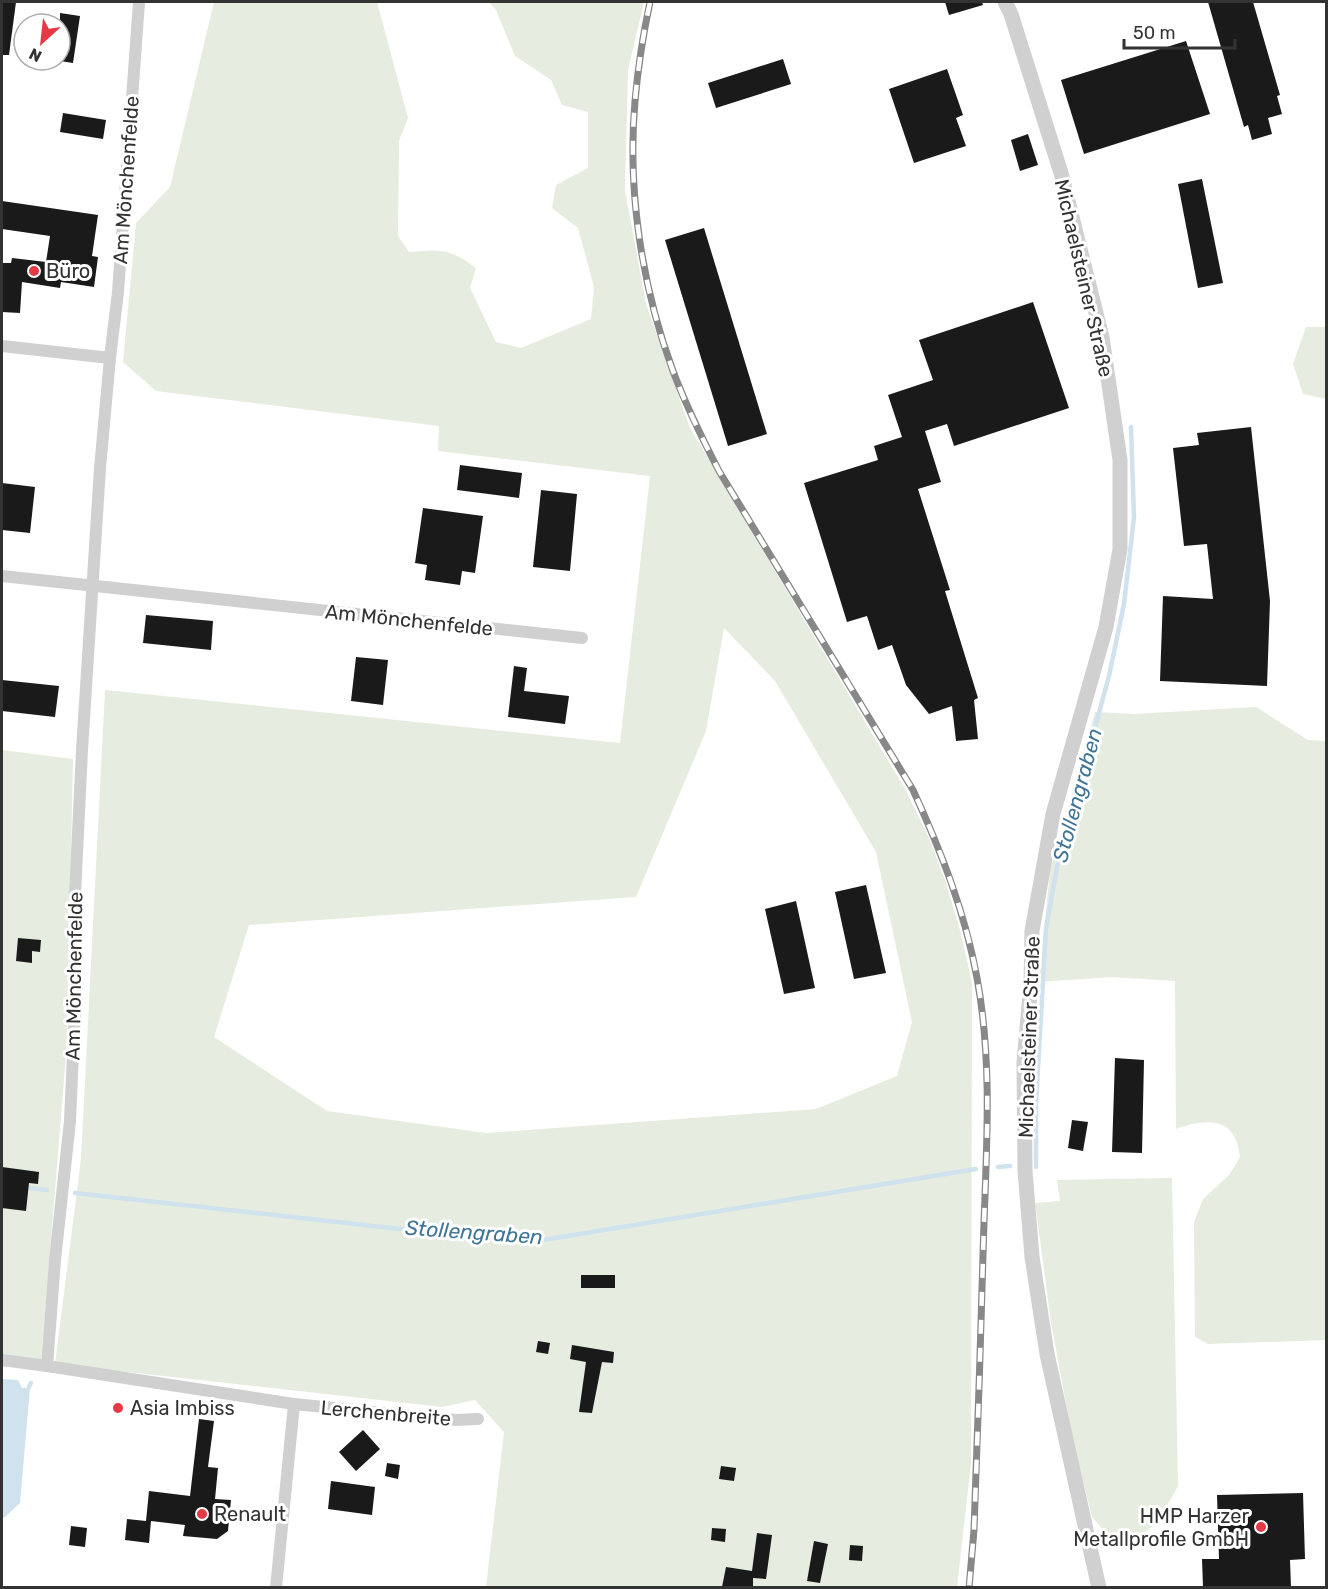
<svg xmlns="http://www.w3.org/2000/svg" width="1328" height="1589" font-family="Rubik,sans-serif">
	<style>
		.green { fill: #e6ecdf; fill-rule: evenodd }
		.water { fill: #cfe2ee }
		.lines { fill: none; stroke-linecap: round; stroke-linejoin: round }
		.stream { stroke: #cfe2ee; stroke-width: 4.5 }
		.building { fill: #1a1a1a }
		.minor { stroke: #d0d0d0; stroke-width: 12 }
		.tertiary { stroke: #d0d0d0; stroke-width: 15 }
		.rail-casing { stroke: #888; stroke-width: 7 }
		.rail { stroke: #fff; stroke-width: 4.5; stroke-dasharray: 14; stroke-linecap: butt }
		.poi-dot { fill: #e63946; stroke: #fff; stroke-width: 2 }
		.labels { text-anchor: middle; dominant-baseline: central; stroke-width: 6; stroke-linejoin: round; paint-order: stroke }
		.street-label { font-size: 20px; fill: #333; stroke: #fff }
		.poi-label { font-size: 20px; fill: #333; stroke: #fff; text-anchor: start }
		.water-label { font-size: 21px; font-style: italic; fill: #3f7597; stroke: #fff }
	</style>
	<rect width="100%" height="100%" fill="#fff"/>
	<g class="green">
		<path d="M214,2H377L408,118L399,141L398,236L409,252C442,250 449,248 476,268L470,288L496,342L521,348L591,319L594,287L578,228L552,208L556,185L588,168V112L562,105L551,80L515,56L496,10L489,2H644L628,70L625,190L646,304L690,428L905,789L929,838L946,883L960,930L972,983L971,1463L957,1587H486L504,1432L475,1400L442,1407L55,1364L81,1159L105,690L620,743L650,476L438,451L439,426L156,391L123,362L136,223L170,187ZM724,628L775,681L876,852L912,1022L897,1076L816,1109L486,1133L327,1111L214,1037L249,925L636,897L706,731Z"/>
		<path d="M1306,327H1326V399L1303,394L1293,364Z"/>
		<path d="M1256,707L1308,740L1326,741V1340L1208,1344L1195,1337L1194,1222L1203,1199L1229,1175L1240,1157C1239,1151 1238,1144 1235,1138C1225,1115 1194,1122 1176,1129L1175,981L1111,977L1039,982L1050,871L1095,712L1134,714Z"/>
		<path d="M2,750L73,759L67,1043L41,1362L2,1357Z"/>
		<path d="M1172,1178L1178,1486L1157,1523L1138,1537L1112,1540L1092,1517L1073,1442L1051,1322L1035,1203L1060,1201L1057,1180Z"/>
	</g>
	<path class="water" d="M2,1379L18,1380L22,1388H30L20,1503L5,1517L2,1518Z"/>
	<g class="lines">
		<g class="stream">
			<path d="M998,1167L1010,1166"/>
			<path d="M1036,1167V1103L1046,928L1057,867L1109,676L1124,604L1134,517L1131,427"/>
			<path d="M23,1187L47,1190"/>
			<path d="M75,1193L418,1231L537,1241L976,1169"/>
			<path d="M29,1387L31,1383"/>
		</g>
	</g>
	<g class="building">
		<path d="M2,2H16L9,55H2Z"/>
		<path d="M945,2H982L983,5L949,15Z"/>
		<path d="M1208,2H1253L1280,95L1277,96L1282,114L1268,118L1272,134L1252,140L1248,125L1244,127Z"/>
		<path d="M60,13L80,16L73,63L60,61Z"/>
		<path d="M1186,41L1210,114L1084,154L1061,80Z"/>
		<path d="M783,59L791,84L716,108L708,83Z"/>
		<path d="M947,69L963,115L956,118L966,146L914,163L889,89Z"/>
		<path d="M63,113L106,120L103,139L60,132Z"/>
		<path d="M1028,134L1038,165L1020,171L1011,140Z"/>
		<path d="M1202,179L1223,283L1198,288L1178,184Z"/>
		<path d="M2,201L98,215L92,256L98,257L94,287L61,282L60,288L22,282L20,313L2,312V263H11L12,258L46,262L50,236L2,229Z"/>
		<path d="M704,228L767,434L728,446L665,240Z"/>
		<path d="M1033,302L1069,408L954,446L947,424L925,431L941,482L918,489L950,590L945,591L978,698L974,700L978,739L956,741L952,706L929,714L906,685L892,645L878,650L867,616L847,622L804,483L878,460L874,446L902,437L888,395L933,380L919,340Z"/>
		<path d="M1251,427L1270,601L1267,686L1160,681L1163,596L1213,599L1207,544L1184,546L1173,448L1199,445L1197,433Z"/>
		<path d="M460,465L522,473L519,498L457,490Z"/>
		<path d="M2,483L35,487L30,533L2,530Z"/>
		<path d="M541,490L577,494L570,571L533,567Z"/>
		<path d="M423,508L483,516L475,573L462,571L460,585L425,580L427,565L415,563Z"/>
		<path d="M146,615L213,621L211,650L143,643Z"/>
		<path d="M356,657L388,660L383,705L351,701Z"/>
		<path d="M514,666L527,668L524,691L569,696L565,724L508,717Z"/>
		<path d="M2,680L59,686L55,717L2,711Z"/>
		<path d="M866,885L886,973L854,979L835,892Z"/>
		<path d="M796,901L815,988L784,994L765,909Z"/>
		<path d="M18,938L41,940L40,952L32,951V963L16,961Z"/>
		<path d="M1115,1058L1144,1060L1142,1153L1112,1152Z"/>
		<path d="M1072,1120L1088,1122L1083,1151L1068,1148Z"/>
		<path d="M2,1167L39,1172L38,1184L29,1183L26,1211L2,1208Z"/>
		<rect x="581" y="1275" width="34" height="13"/>
		<path d="M538,1341L550,1343L548,1354L536,1352Z"/>
		<path d="M572,1345L614,1352L613,1363L602,1362L592,1413L579,1412L586,1362L570,1359Z"/>
		<path d="M199,1419L214,1421L208,1467L218,1468L215,1499L231,1500L228,1531L217,1539L183,1536L185,1525L151,1521L149,1543L125,1540L127,1519L146,1521L149,1491L190,1496Z"/>
		<path d="M363,1430L380,1449L356,1471L339,1452Z"/>
		<path d="M387,1463L400,1465L398,1479L385,1476Z"/>
		<path d="M721,1466L736,1468L734,1481L719,1479Z"/>
		<path d="M331,1481L375,1487L372,1515L328,1509Z"/>
		<path d="M1303,1493L1305,1559L1290,1560L1291,1587H1203L1202,1559H1219L1217,1495Z"/>
		<path d="M71,1526L87,1528L85,1547L69,1545Z"/>
		<path d="M712,1528L726,1529L725,1542L711,1540Z"/>
		<path d="M757,1533L772,1535L766,1579L753,1578V1587H722L726,1567L752,1571Z"/>
		<path d="M814,1541L828,1544L820,1583L807,1581Z"/>
		<path d="M850,1545L863,1546L862,1561L849,1560Z"/>
	</g>
	<g class="lines">
		<g class="minor">
			<path d="M2,346L110,358L118,292L139,2"/>
			<path d="M2,576L582,638"/>
			<path d="M2,1360L47,1366L294,1404L276,1588"/>
			<path d="M47,1366L55,1260L70,1121L75,1009V895L82,750L100,468L110,358"/>
			<path d="M294,1404L456,1420L478,1419"/>
		</g>
		<path class="tertiary" d="M1005,2L1011,14L1061,173L1102,337L1120,460V549L1106,627L1053,814L1032,931L1031,983L1024,1062L1025,1171L1032,1257L1047,1354L1099,1588"/>
		<g class="rail-casing">
			<path id="rail" d="M650,2C643,35 638,67 635,101C627,191 642,287 673,371C686,406 702,438 719,471L913,790C941,851 965,912 977,978C992,1058 987,1141 984,1222C981,1325 978,1427 974,1530L969,1588"/>
		</g>
		<use href="#rail" class="rail"/>
	</g>
	<g class="poi-dot">
		<circle cx="34" cy="271" r="6"/>
		<circle cx="118" cy="1408" r="6"/>
		<circle cx="202" cy="1514" r="6"/>
		<circle cx="1261" cy="1527" r="6"/>
	</g>
	<g class="labels">
		<g class="street-label">
			<text transform="translate(126 180) rotate(-86)">Am Mönchenfelde</text>
			<text transform="translate(1084 278) rotate(77)">Michaelsteiner Straße</text>
			<text transform="translate(409 620) rotate(6)">Am Mönchenfelde</text>
			<text transform="translate(74 976) rotate(-89)">Am Mönchenfelde</text>
			<text transform="translate(1029 1037) rotate(-88)">Michaelsteiner Straße</text>
			<text transform="translate(386 1413) rotate(5)">Lerchenbreite</text>
		</g>
		<g class="poi-label">
			<text x="46" y="271">Büro</text>
			<text x="130" y="1408">Asia Imbiss</text>
			<text x="214" y="1514">Renault</text>
			<text x="1249" y="1516" text-anchor="end">HMP Harzer<tspan x="1249" dy="23">Metallprofile GmbH</tspan></text>
		</g>
		<g class="water-label">
			<text transform="translate(1077 795) rotate(-75)">Stollengraben</text>
			<text transform="translate(474 1232) rotate(4)">Stollengraben</text>
		</g>
	</g>
	<rect width="1328" height="1589" fill="none" stroke="#333333" stroke-width="6"/>
	<g transform="translate(42 42) rotate(207)"><circle r="28" fill="#ffffff" stroke="#adadad" stroke-width="1.5"/>
	<path d="M0-4.5L10 22L0 15L-10 22Z" fill="#e63946"/>
	<text y="-9" font-size="16" font-weight="bold" text-anchor="middle" fill="#333333">N</text>
	</g>
	<path d="M1124 39v9h111v-9" fill="none" stroke="#333333" stroke-width="3"/>
	<text x="1133" y="39" font-size="18" fill="#333333" stroke="#ffffff" stroke-width="4.5" paint-order="stroke">50 m</text>
</svg>
